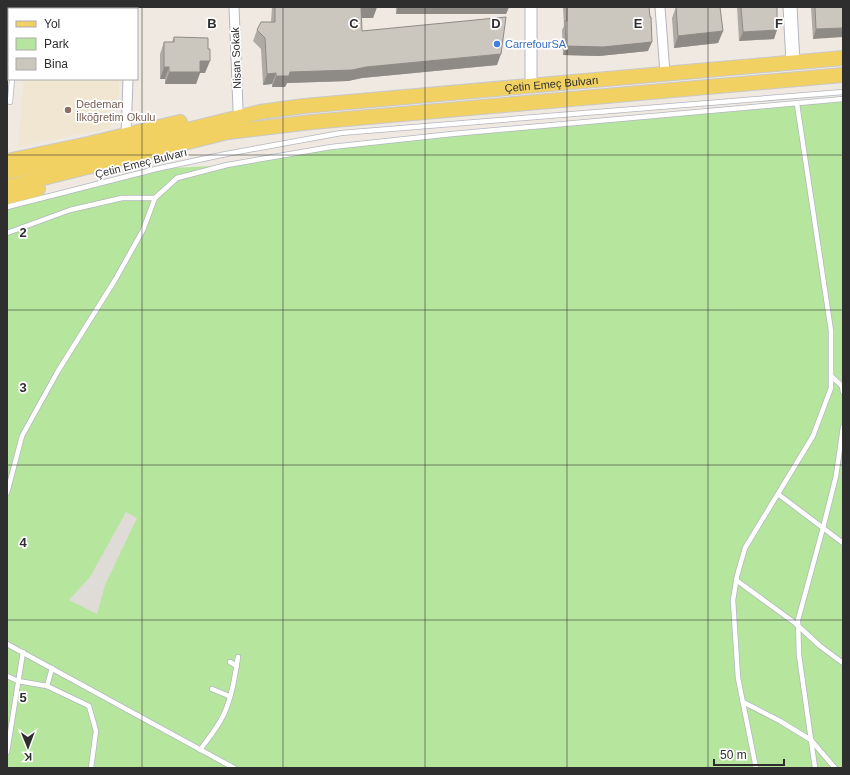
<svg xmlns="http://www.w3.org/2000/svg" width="850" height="775" font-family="Arial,sans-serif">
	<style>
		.education { fill: #f0e6d1 }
		.green { fill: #b6e59e }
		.plaza { fill: #dfdcd8 }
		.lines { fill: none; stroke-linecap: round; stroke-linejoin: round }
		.service-casing { stroke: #b4b7c1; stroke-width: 6 }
		.minor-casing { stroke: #b4b7c1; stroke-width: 11 }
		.tertiary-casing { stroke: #b4b7c1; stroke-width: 13 }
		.secondary-casing { stroke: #b4b7c1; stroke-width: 15 }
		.primary-casing { stroke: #c9c9c9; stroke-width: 16 }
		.service { stroke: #fff; stroke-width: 4.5 }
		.minor { stroke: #fff; stroke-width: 9 }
		.tertiary { stroke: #fff; stroke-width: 11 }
		.secondary { stroke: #fff; stroke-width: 13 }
		.primary { stroke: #f2d163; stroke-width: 14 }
		.wall { fill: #afaba4 }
		.shaded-wall { fill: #8e8b86 }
		.building { fill: #cbc7bf; stroke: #8e8b86 }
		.grid { fill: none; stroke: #2e2e2e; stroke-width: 1; stroke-opacity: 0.55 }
		.shop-dot { fill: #3f7fe0; stroke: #fff; stroke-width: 1.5 }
		.education-dot { fill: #8d6e63; stroke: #fff; stroke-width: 1.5 }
		.labels { text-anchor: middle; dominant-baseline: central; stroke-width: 3.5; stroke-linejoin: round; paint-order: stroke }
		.shop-label { font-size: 11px; fill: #366cbe; stroke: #fff; text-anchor: start }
		.street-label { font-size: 11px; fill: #2e2e2e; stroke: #fff }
		.education-label { font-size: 11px; fill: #785e54; stroke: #fff; text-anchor: start }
		.grid-label { font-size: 13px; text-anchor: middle; font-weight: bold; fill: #2e2e2e; stroke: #fff; stroke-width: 3.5; stroke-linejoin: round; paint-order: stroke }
	</style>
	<rect width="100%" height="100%" fill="#efe9e1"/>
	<g class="education">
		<path d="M7,7H15V9H9V73L7,96Z"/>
		<path d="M30,7H120V9H29Z"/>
		<path d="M24,79H119V92L110,128L18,147Z"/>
	</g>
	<path class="green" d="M843,99V768H7V207L156,169L227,165L331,147Z"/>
	<path class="plaza" d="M126,512L137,518L105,585L97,614L69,600L90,577Z"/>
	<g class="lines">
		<g class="service-casing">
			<g id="service">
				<path d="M18,9V7"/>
				<path d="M10,102L12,79"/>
				<path d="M7,207L156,169L226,154L341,133L843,92"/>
				<path d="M7,233L70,210L122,198H155"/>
				<path d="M831,376L842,386L843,392"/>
				<path d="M7,493L22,436L58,371L115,280L143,230L155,198L177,178L227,165L331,147L452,134L843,99"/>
				<path d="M778,494L843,543"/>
				<path d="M736,580L795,623L820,646L843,663"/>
				<path d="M7,644L234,768"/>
				<path d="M230,662L237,666"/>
				<path d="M52,668L47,686L89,706L96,731L91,768"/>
				<path d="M7,676L18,681L47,686"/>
				<path d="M212,689L229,696"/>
				<path d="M743,702L780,721L811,740L835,768"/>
				<path d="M200,750C208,739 218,727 224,714C232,696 235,676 238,657"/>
				<path d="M7,752L23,652"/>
				<path d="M756,768L738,678L733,600L737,576L745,548L813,436L831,388V331L797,104"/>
				<path d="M815,768L799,655L798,620L823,528L836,476L843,427"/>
			</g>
		</g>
		<g class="minor-casing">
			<g id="minor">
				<path d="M234,7L238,109"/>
				<path d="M660,7L665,73"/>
				<path d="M129,9V7"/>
				<path d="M126,134L128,79"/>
			</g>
		</g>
		<g class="tertiary-casing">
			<path id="tertiary" d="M531,7V85"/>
		</g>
		<g class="secondary-casing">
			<path id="secondary" d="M790,7L793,62"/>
		</g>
		<g class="primary-casing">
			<g id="primary">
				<path d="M7,161L88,144L180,122"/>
				<path id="s1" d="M7,172L82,156L260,112L304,106L843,58"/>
				<path d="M7,187L228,132L312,122L843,75"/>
				<path d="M7,197L38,189"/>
			</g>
		</g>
		<use href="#service" class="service"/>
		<use href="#minor" class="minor"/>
		<use href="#tertiary" class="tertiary"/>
		<use href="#secondary" class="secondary"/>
		<use href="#primary" class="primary"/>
	</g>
	<g class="wall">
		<rect x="44" y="7" width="29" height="2"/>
		<path d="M272,7H377L373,18H361L362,31L497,65L362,78L348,81L287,83L285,87H272V84L263,85L261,49L253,41L257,30L271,22Z"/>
		<path d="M396,7H509L506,14H396Z"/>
		<path d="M563,7H649L648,51L599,56L563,55L562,30L564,26Z"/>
		<path d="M676,7H720L723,31L718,43L674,48L672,18Z"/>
		<path d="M737,7H777L774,39L739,41Z"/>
		<path d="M811,7H843L813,39Z"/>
		<path d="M174,37L205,73H200L196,84H165V79H160V54L164,42H172Z"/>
	</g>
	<g class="shaded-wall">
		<path d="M361,7H377L373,18H357Z"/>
		<path d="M398,7H509L506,14H396Z"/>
		<path d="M7,15H9V22L8,24H7Z"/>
		<path d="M843,28V37L813,39L816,29Z"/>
		<path d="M777,30L774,39L739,41L743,32Z"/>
		<path d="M723,31L718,43L674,48L678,36Z"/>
		<path d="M652,42L648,51L599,56L563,55L566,46Z"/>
		<path d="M9,52L8,57L9,56V58L7,63V53Z"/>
		<path d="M501,54L497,65L362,78L348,81L287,83L285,87H272L276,76L290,72L366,67Z"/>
		<path d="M200,61H210L205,73H200L196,84H165L169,72Z"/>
		<path d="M164,67H169L165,79H160Z"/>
		<path d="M276,73L272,84L263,85L267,74Z"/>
	</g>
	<g class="building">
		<path d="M7,7H12V9H9V15H7Z"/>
		<rect x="47" y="7" width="26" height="2"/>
		<path d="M275,7H361L362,31L506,17L501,54L366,67L352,70L290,72L289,76H276V73L267,74L265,38L257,30L261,22H275Z"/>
		<path d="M567,7H649L650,17H651L652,42L603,47L566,46L565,21H567Z"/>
		<path d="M676,7H720L723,31L678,36Z"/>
		<path d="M741,7H777V30L743,32Z"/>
		<path d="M815,7H843V28L816,29Z"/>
		<path d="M7,28L9,34V38H7L9,43L7,44Z"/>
		<path d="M174,37L208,38V49H210V61H200V72H169V67H164V42H174Z"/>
		<path d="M7,45L9,49V52L7,53L9,56L7,57Z"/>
	</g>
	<path class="grid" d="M142,7V768M283,7V768M425,7V768M567,7V768M708,7V768M7,155H843M7,310H843M7,465H843M7,620H843"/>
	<circle class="shop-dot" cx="497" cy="44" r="4"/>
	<circle class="education-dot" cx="68" cy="110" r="4"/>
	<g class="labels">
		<g class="shop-label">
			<text x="505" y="44">CarrefourSA</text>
		</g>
		<g class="street-label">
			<text transform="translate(236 58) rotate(-92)">Nisan Sokak</text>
			<text stroke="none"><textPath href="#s1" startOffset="553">Çetin Emeç Bulvarı</textPath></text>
			<text transform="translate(141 163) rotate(-14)">Çetin Emeç Bulvarı</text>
		</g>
		<g class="education-label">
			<text x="76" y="104">Dedeman<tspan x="76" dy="13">İlköğretim Okulu</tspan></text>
		</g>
	</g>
	<g class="grid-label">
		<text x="212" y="28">B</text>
		<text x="354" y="28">C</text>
		<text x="496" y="28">D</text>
		<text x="638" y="28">E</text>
		<text x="779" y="28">F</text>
		<text x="23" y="237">2</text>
		<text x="23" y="392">3</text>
		<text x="23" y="547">4</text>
		<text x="23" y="702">5</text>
	</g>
	<rect width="850" height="775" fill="none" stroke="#2e2e2e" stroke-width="16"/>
	<rect x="8" y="8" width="130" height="72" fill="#ffffff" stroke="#ababab"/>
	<rect x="16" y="21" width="20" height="6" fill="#f2d163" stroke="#ababab"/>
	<text x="44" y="28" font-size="12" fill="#2e2e2e">Yol</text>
	<rect x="16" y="38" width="20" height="12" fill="#b6e59e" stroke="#ababab"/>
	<text x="44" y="48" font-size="12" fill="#2e2e2e">Park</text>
	<rect x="16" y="58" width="20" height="12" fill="#cbc7bf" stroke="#ababab"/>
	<text x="44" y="68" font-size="12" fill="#2e2e2e">Bina</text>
	<g transform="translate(28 747) rotate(179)" stroke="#ffffff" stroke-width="3" paint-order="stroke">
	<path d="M0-3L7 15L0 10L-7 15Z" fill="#2e2e2e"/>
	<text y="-6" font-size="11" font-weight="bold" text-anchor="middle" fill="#2e2e2e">K</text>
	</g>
	<path d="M714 759v6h70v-6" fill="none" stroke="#2e2e2e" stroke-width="2"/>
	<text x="720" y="759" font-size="12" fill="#2e2e2e" stroke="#ffffff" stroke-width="3" paint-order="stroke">50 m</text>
</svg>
